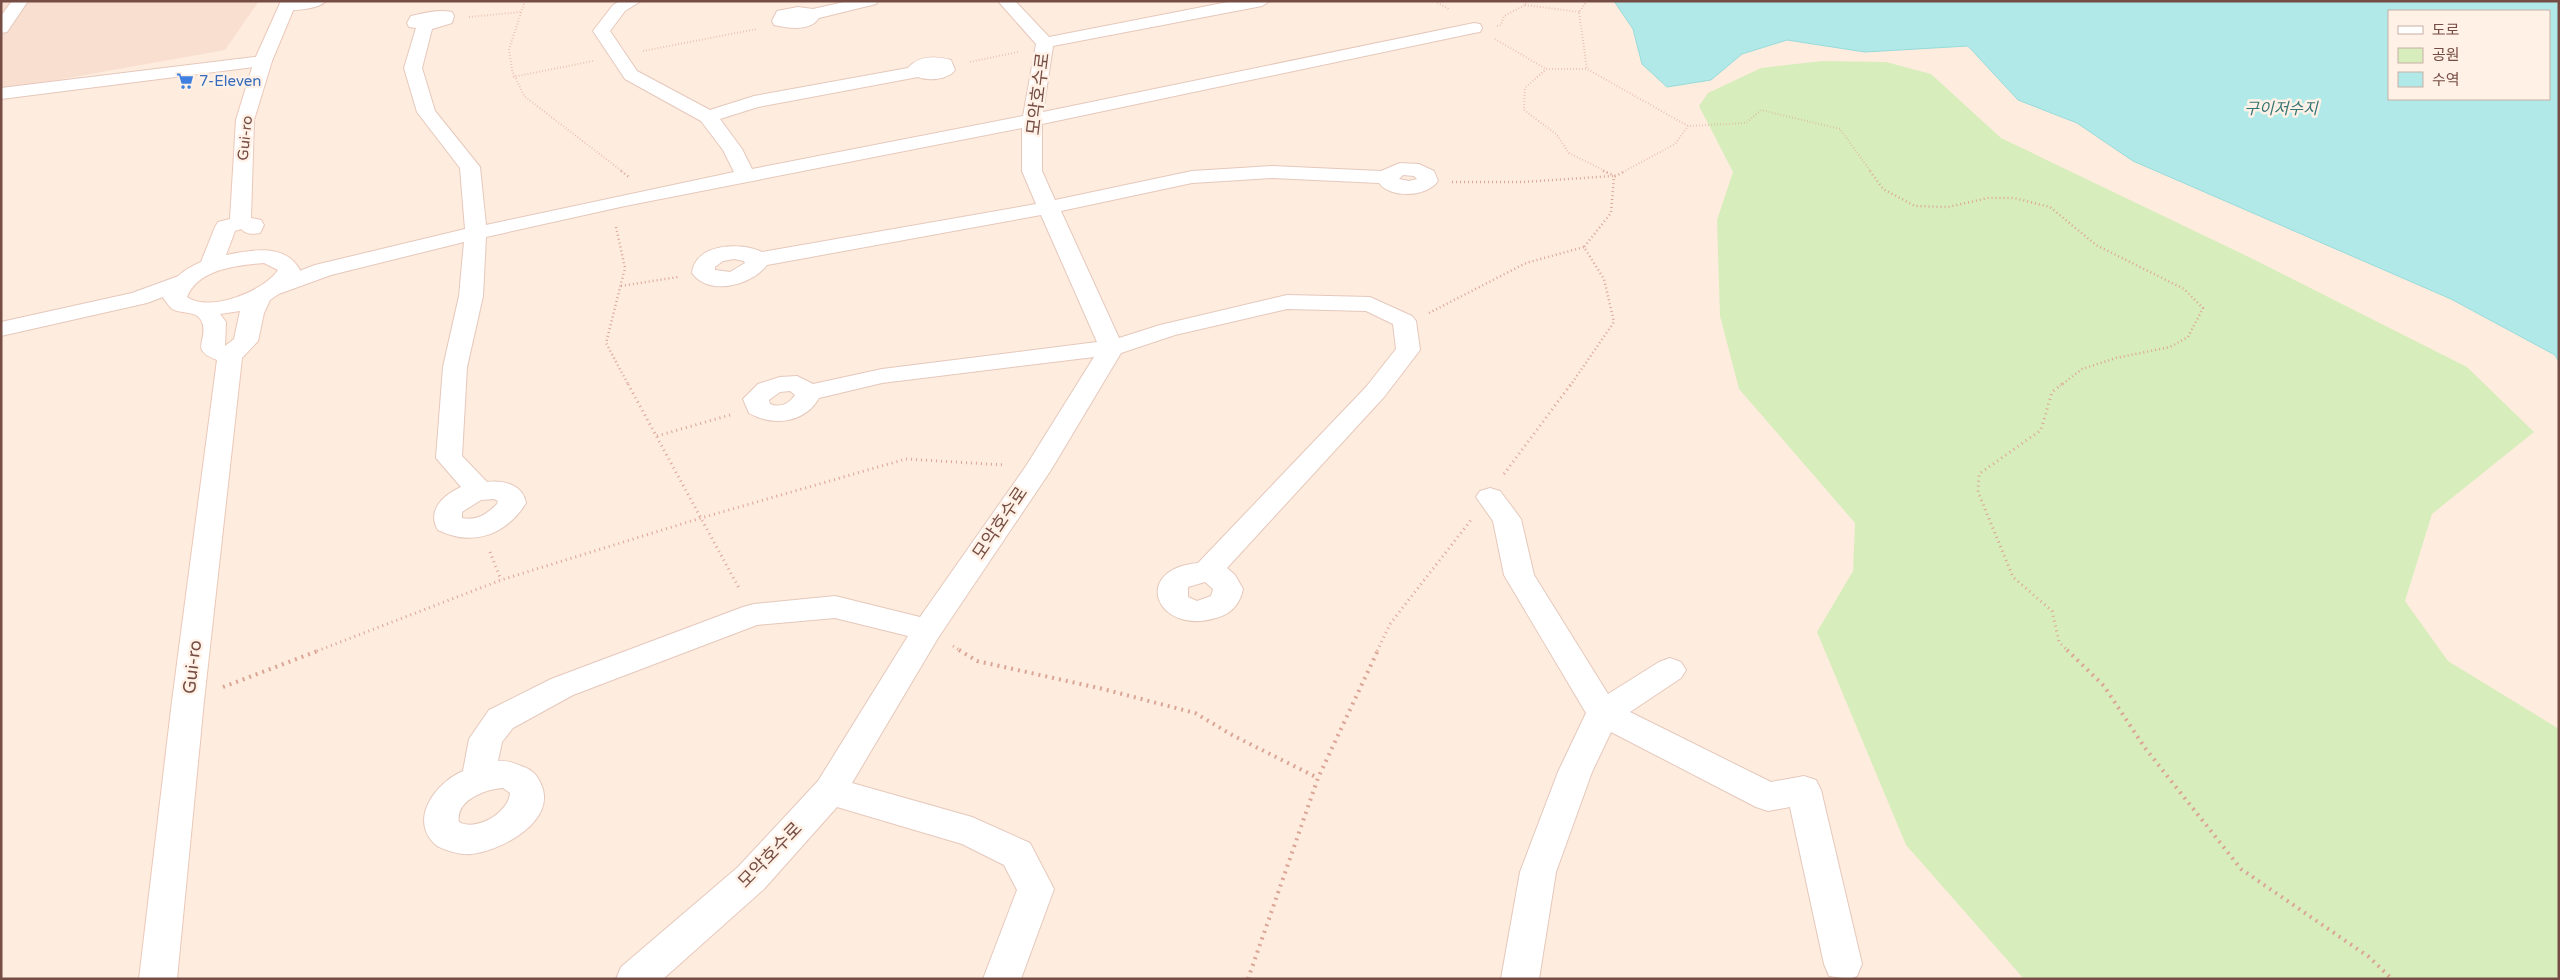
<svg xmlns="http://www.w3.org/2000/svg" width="2560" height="980" font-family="'Varela Round','Noto Sans KR',sans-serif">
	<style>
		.residential { fill: #f9dfcf }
		.green { fill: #d8edbc }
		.water { fill: #b1e9e8; stroke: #96dcdb; fill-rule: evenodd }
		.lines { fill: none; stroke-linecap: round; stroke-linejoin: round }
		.street-casing { stroke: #e5c8bc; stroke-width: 2 }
		.secondary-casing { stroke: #ebc8b9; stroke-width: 2 }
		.path-far3 { stroke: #dba596; stroke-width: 2; stroke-dasharray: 0.5 2.5; stroke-linecap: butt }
		.path-far2 { stroke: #dba596; stroke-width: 2.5; stroke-dasharray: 1 3; stroke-linecap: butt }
		.path-far1 { stroke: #dba596; stroke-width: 3; stroke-dasharray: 1 4; stroke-linecap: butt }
		.path { stroke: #dba596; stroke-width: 4; stroke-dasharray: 2 5; stroke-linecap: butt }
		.street { fill: #fff; fill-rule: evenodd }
		.secondary { fill: #fff; fill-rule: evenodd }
		.labels { text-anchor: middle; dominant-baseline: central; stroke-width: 5; stroke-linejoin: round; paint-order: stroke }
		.far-shop-label { font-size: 15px; fill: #366cbe; stroke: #fff1e6; text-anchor: start }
		.far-street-label { font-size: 15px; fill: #764d44; stroke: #fff1e6 }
		.far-water-label { font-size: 16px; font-style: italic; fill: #347676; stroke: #fff1e6 }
		.street-label { font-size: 18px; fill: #764d44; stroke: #fff1e6 }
	</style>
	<rect width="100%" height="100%" fill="#feecde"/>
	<path class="residential" d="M1,1H259L225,50L1,90Z"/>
	<path class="green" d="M1822,61L1886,62L1931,74L2001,138L2253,259L2467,367L2534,432L2432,514L2405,601L2448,661L2559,729V979H2024L1906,845L1817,632L1853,571L1855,523L1739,389L1720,316L1717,220L1733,172L1699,106L1708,93L1761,68Z"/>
	<path class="water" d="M1614,1H2559V362L2555,355L2451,299L2133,161L2077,123L2018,100L1968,46L1865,52L1787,40L1742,54L1711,80L1667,87L1642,64L1633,29ZM2389,11H2549V99H2389Z"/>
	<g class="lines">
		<g class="street-casing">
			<g id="street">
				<path d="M12,1H28L7,32L1,33V16Z"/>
				<path d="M286,1H326C319,9 291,12 281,9L279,6Z"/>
				<path d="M620,1H641L625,11L610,31L637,71L710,110L754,96L908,68C919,55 936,56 951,60L955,70C948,80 928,81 918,77L758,107L720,119L742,149L752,169L1023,116L1036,44L998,1H1015L1049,37L1233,1H1270L1262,6L1053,46L1043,112L1474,23L1480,24L1482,28L1480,32L1474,33L1042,124V171L1055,200L1192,171L1272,166L1381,171L1400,163L1419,164L1434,171L1438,181C1427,197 1391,199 1379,183L1272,178L1192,183L1061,211L1119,338L1160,325L1287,295L1370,297L1412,316L1416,321L1420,350L1384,397L1227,568L1235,575L1243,589C1240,604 1231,614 1216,618C1155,636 1131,569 1198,563L1366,387L1396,349L1393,324L1366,311L1287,309L1175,335L1121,353L1051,470L938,638L852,783L972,817L1030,843L1054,889L1021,979H983L1017,890L1004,865L962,844L837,807L764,889L663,979H616L621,967L738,867L818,781L908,636L835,618L757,625L573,695L513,728L502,742L498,761C508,760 516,764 524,767C532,770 537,775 540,782C560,820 501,851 471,854C459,855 448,851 437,846C407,821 435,783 463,771L469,739L489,710L551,679L743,607L754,604L835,596L920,617L1026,466L1094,357L882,383L819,398C805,423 773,427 749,413L743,399L758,384L780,377L797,376L813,384L882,369L1097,342L1041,215L767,265C752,285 709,297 692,273C695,243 741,242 762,252L1036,204L1022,171V128L625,206L486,237L483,296L467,367L462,456L487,482C503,480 523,484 526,503C506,535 473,547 438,530C426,510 444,495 461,487L436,458L443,367L459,296L464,242L331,275L276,295L268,293L265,288L268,283L315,265L465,229L460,168L417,112L404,68L416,28L409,27L407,23L411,16C425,13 438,9 452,12L454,16L452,23L432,29L422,68L435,111L480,167L486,225L734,172L723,150L701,121L625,79L593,31L613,5ZM1403,175L1414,176L1417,179L1409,181L1399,179ZM734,259L744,261L745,263L730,272L715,270V267L723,261ZM790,391L795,395C789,404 780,408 770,404L769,400L780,392ZM494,499L498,501L497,504C487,514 477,521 462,518V512L481,500ZM1205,582L1213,589L1211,596L1197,601L1188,597V587ZM503,788L510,793C509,812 477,832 459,822C455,800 486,789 503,788Z"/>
				<path d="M848,1H878L876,4L819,18C810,32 788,28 774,25L772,21L777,11L798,7L813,9Z"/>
				<path d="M263,56L269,57L272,61L269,65L1,99V88Z"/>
				<path d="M184,274L192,276L195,281L192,286L147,303L1,336V322L132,293Z"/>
				<path d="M1490,488L1500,491L1521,519L1534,575L1608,694L1659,662L1670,658L1681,662L1686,670L1681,678L1630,712L1771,782L1804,776L1816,780L1821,790L1862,964L1857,976L1850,979L1829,976L1824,964L1790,807L1768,811L1756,807L1611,732L1592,772L1556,872L1539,979H1501L1520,872L1558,772L1586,713L1504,575L1493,521L1476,497L1480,491Z"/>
			</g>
		</g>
		<g class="secondary-casing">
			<path id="secondary" d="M281,1H297L272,61L254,120L251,218L261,220L264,225L260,233C252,234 247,235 241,229L235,231L226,255C252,250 285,243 300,270L290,286L270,300L264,313L258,341L242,358L204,701L177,979H139L172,701L217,360C188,349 209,341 202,322C197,309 179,315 171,308C168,305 166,301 163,298C171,279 183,270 201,262L215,227L218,222L230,219L236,120L254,61ZM264,263L278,270C264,291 210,313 187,297C198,269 237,265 264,263ZM240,311L234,339L225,346L226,322L220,314Z"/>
		</g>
		<g class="path-far3">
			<path d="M525,1L509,49L512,70L524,96L623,172"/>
			<path d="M1435,1L1450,10"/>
			<path d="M1587,1L1579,12L1587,69"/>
			<path d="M1525,5L1579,12"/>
			<path d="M469,17L521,12"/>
			<path d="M1497,26L1501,25L1504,16L1525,5L1526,1"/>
			<path d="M1495,39L1546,69"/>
			<path d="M643,51L757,29"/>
			<path d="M970,62L1018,52"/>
			<path d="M513,77L593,61"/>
			<path d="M1607,172L1569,153L1556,134L1524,110L1525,88L1546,69H1587L1688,126L1746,123L1761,110L1840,129L1871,172"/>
			<path d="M1623,172L1675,144L1688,126"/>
		</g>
		<g class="path-far2">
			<path d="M621,171L629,177"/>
			<path d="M1603,171L1616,176"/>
			<path d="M1870,171L1883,189L1915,206L1948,207L1988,198H2014L2050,207L2096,245L2184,289L2203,308L2188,337L2170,347L2116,358L2082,369L2060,386"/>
			<path d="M1452,182H1523L1613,176"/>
			<path d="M616,227L625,268L606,343L629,386"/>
			<path d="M621,286L678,277"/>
			<path d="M1429,313L1526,263L1584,247"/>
			<path d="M1570,386L1614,322L1604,279L1584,247L1611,213L1614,177L1625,171"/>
		</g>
		<g class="path-far1">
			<path d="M628,384L740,590"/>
			<path d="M2062,384L2052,392L2041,430L1979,474L1978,492L2013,577L2052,611L2059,642L2068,651"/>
			<path d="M657,436L730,415"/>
			<path d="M1504,474L1571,384"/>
			<path d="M490,552L501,580"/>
			<path d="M953,646L961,651"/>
			<path d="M317,651L501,580L701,518L906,459L1004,465"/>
			<path d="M1377,651L1390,624L1471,520"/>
		</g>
		<g class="path">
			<path d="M959,650L977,661L1103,689L1195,713L1234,736L1318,778"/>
			<path d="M2067,650L2104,686L2145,748L2241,869L2369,957L2392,979"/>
			<path d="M223,687L320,650"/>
			<path d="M1248,979L1318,778L1378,650"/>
		</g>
		<use href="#street" class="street"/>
		<use href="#secondary" class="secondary"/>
	</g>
	<defs>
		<g id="supermarket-bare" transform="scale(1.35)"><path d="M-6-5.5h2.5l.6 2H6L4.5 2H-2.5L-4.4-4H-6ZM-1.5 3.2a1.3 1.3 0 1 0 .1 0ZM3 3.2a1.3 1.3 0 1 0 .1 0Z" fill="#3f7fe0" stroke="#fff1e6" stroke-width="2.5" paint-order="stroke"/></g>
	</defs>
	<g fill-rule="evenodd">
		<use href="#supermarket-bare" x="185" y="81"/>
	</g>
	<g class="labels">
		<g class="far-shop-label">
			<text x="199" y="81">7-Eleven</text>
		</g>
		<g class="far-street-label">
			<text transform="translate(245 138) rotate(-84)">Gui-ro</text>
		</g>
		<g class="far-water-label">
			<text x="2281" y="109">구이저수지</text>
		</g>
		<g class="street-label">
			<text transform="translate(1038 94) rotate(-83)">모악호수로</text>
			<text transform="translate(1000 523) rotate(-56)">모악호수로</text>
			<text transform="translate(192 667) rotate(-83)">Gui-ro</text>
			<text transform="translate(770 855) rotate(-46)">모악호수로</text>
		</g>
	</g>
	<rect width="2560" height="980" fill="none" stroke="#764d44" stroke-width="5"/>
	<rect x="2388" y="10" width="162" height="90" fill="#fff1e6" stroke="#c8afa5"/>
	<rect x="2398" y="26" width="25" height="8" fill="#ffffff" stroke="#c8afa5"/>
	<text x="2432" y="35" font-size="15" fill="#764d44">도로</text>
	<rect x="2398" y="48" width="25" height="15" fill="#d8edbc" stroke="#c8afa5"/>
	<text x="2432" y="60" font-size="15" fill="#764d44">공원</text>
	<rect x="2398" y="72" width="25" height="15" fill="#b1e9e8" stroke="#c8afa5"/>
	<text x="2432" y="85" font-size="15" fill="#764d44">수역</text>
</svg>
